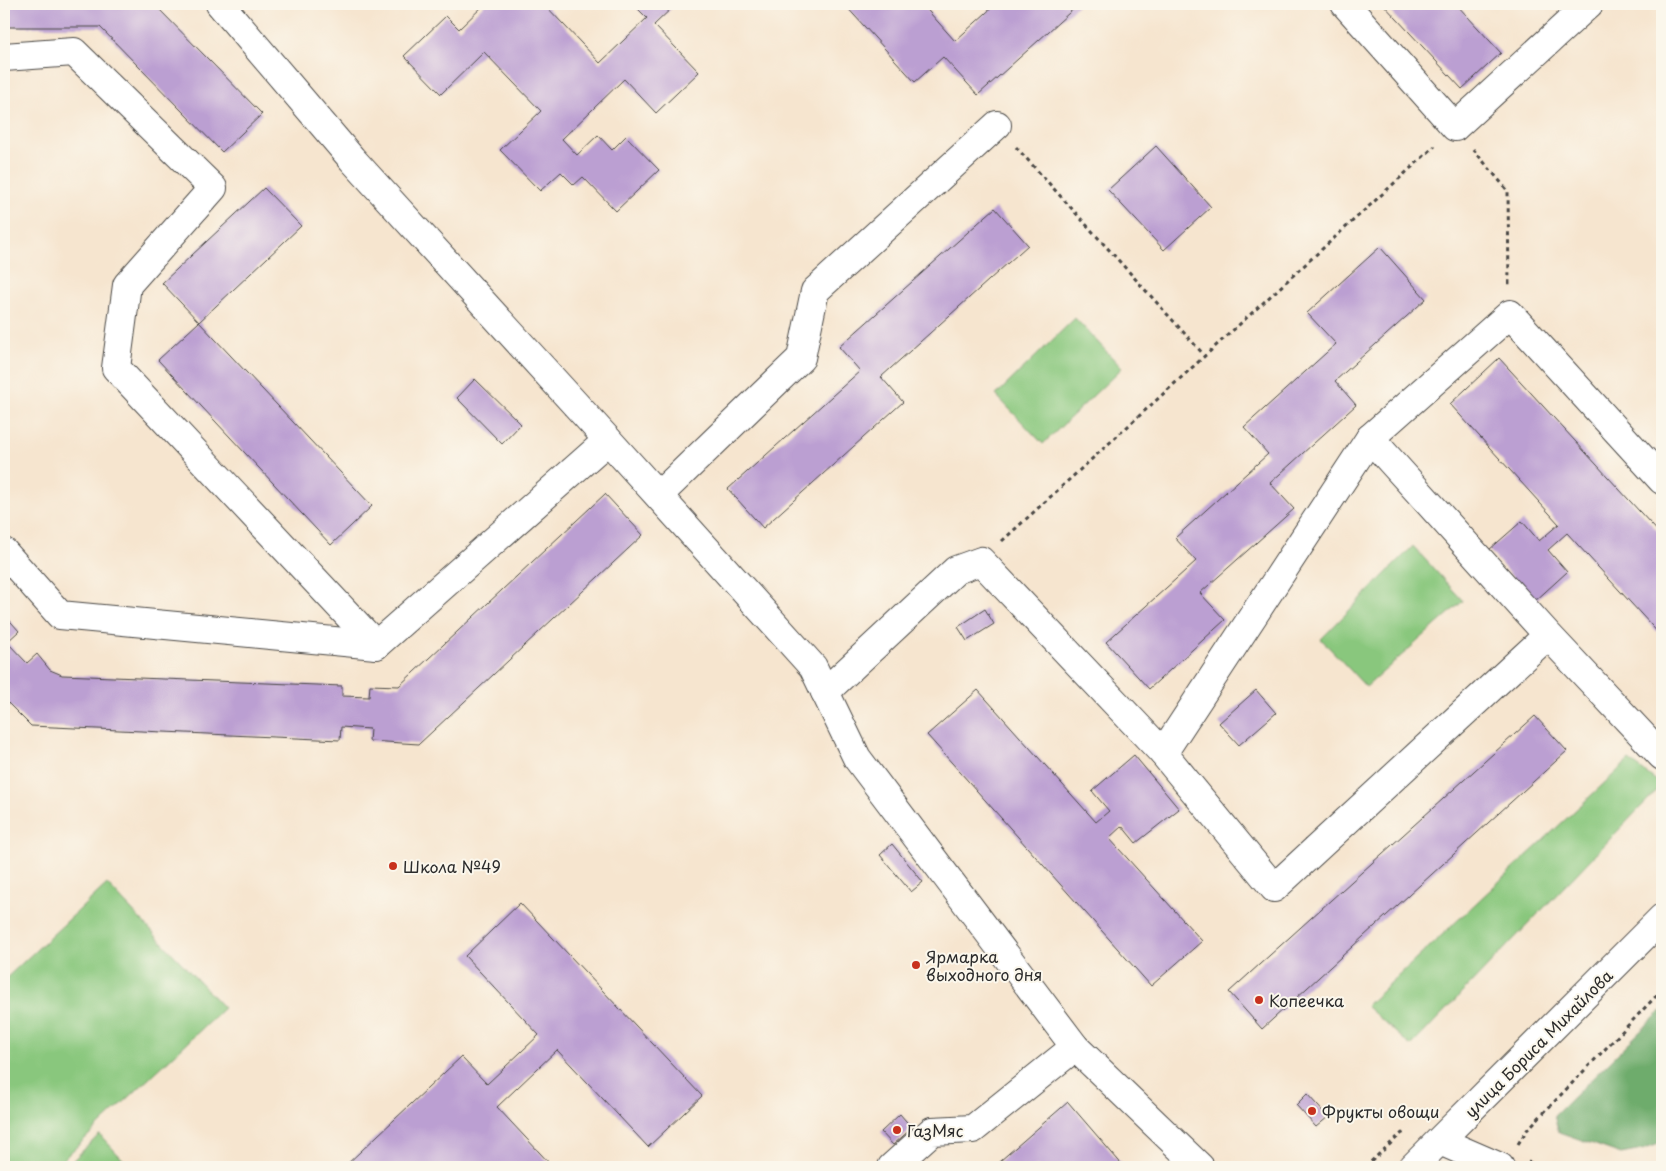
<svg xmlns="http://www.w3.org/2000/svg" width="1666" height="1171" font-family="'Playpen Sans',sans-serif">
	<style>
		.green { fill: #89c77d; stroke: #5a7954 }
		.forest { fill: #6eac6c; stroke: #4c6c4c }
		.building { fill: #bb9fd2 }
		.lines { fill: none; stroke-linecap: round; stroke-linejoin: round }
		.minor-casing { stroke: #494744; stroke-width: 30 }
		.path { stroke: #494744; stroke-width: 3; stroke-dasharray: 4 4; stroke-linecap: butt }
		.minor { stroke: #fff; stroke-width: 28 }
		.poi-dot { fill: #c8321e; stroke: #fbf7ec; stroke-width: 2 }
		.labels { text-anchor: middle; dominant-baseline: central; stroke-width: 4; stroke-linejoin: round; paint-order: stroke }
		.poi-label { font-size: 16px; fill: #2b2b2b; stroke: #fbf7ec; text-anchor: start }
		.street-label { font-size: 16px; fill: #2b2b2b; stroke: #fbf7ec }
	</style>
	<rect width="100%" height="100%" fill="#fbf7ec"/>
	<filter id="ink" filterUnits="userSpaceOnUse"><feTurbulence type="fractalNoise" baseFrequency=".02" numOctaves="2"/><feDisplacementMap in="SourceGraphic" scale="10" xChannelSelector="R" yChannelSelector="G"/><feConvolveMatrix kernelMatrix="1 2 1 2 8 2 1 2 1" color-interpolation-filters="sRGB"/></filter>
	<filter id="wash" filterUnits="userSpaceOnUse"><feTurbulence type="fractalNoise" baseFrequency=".0096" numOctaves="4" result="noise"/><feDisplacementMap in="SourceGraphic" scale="20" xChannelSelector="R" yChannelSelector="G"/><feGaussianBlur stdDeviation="1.12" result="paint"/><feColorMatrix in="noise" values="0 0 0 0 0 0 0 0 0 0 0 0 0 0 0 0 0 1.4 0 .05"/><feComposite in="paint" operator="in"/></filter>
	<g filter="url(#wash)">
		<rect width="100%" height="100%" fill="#f6e5cf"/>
		<g class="green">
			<path d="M1075,318L1122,368L1043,444L996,395Z"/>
			<path d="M1413,546L1463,601L1366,687L1321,639Z"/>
			<path d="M1629,760L1662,785L1411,1046L1366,1006Z"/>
			<path d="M107,884L224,1008L55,1167H4V980Z"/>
			<path d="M100,1135L130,1167H66L99,1135Z"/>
		</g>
		<path class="forest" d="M1662,1010V1140L1659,1144L1642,1150L1621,1154L1559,1132L1554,1116Z"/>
		<g id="blocks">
			<g class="building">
				<path d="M4,4H154L262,114L222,152L100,27H4Z"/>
				<path d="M485,4H547L545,5L600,63L647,18L633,4H676L654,25L699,72L656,113L624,79L562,139L577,155L598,135L612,150L626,136L659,170L616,211L583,177L574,185L561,172L540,191L500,150L541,111L484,52L441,94L404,56L446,16L459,29Z"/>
				<path d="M844,4H922L955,41L996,4H1079L978,95L943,57L915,82Z"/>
				<path d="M1383,4H1456L1501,53L1462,89Z"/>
				<path d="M1156,146L1211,207L1164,250L1108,190Z"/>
				<path d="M264,188L301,226L199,322L372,506L331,545L158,360L199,322L162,283Z"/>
				<path d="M995,208L1028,245L881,377L903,402L763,528L728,489L860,371L839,347Z"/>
				<path d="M1380,247L1426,299L1335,381L1356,405L1270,483L1294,509L1200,593L1225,620L1149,689L1106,642L1196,561L1175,538L1268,454L1244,427L1336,344L1307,313Z"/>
				<path d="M1499,358L1662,536V637L1567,533L1548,550L1567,572L1534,602L1489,550L1522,521L1539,541L1559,524L1450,404Z"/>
				<path d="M475,379L521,424L502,444L457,398Z"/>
				<path d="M605,494L643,535L419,744L369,741L370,729L341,727L340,740L31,726L4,699V685L7,682L4,678V614L19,631L7,642L27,663L37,654L50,670L62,675L342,686V696L369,697L370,685L399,686Z"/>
				<path d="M985,609L994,624L967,641L958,627Z"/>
				<path d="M978,690L1096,822L1109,811L1092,791L1134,755L1179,809L1136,843L1122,826L1109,838L1202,941L1151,986L927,735Z"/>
				<path d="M1256,690L1276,713L1239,745L1219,723Z"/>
				<path d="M1535,716L1567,751L1262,1029L1229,992Z"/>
				<path d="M892,844L923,882L911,892L880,855Z"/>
				<path d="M520,903L702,1096L648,1147L557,1050L497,1107L553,1167H344L461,1057L487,1084L539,1035L465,956Z"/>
				<path d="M1307,1094L1328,1117L1316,1127L1296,1105Z"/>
				<path d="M1068,1102L1124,1167H993Z"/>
				<path d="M900,1114L912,1128L893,1145L881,1132Z"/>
			</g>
		</g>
	</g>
	<g filter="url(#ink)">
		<use href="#blocks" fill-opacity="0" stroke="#494744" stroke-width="1"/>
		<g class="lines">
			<g class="minor-casing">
				<g id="minor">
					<path d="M220,4L352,159L608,440"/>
					<path d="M1345,4L1455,127L1589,4"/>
					<path d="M4,57L74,52L213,188L127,285L116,368L376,645"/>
					<path d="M1370,438L1510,314L1662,480"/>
					<path d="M659,495L801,358L815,291L997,125"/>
					<path d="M4,552L60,615L376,645L608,440L813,667L857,758L1075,1047L1200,1167"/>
					<path d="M1548,635L1274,888L1163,753L1370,438L1548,635L1662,756"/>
					<path d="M825,692L956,570L981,561L1163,753"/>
					<path d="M1440,1141L1500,1167"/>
					<path d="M892,1167L932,1131L973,1129L1075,1047"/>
					<path d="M1413,1167L1662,918"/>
				</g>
			</g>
			<g class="path">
				<path d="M1016,147L1205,356"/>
				<path d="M1473,149L1508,191L1509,286"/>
				<path d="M1002,541L1435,146"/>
				<path d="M1518,1144L1527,1130L1662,990"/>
				<path d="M1528,1162L1541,1167"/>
				<path d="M1365,1167L1402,1133L1403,1135"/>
			</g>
			<use href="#minor" class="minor"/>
		</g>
	</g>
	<g class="poi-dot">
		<circle cx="393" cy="866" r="5"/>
		<circle cx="916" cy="965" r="5"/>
		<circle cx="1259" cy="1000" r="5"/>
		<circle cx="1312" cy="1111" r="5"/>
		<circle cx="897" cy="1130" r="5"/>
	</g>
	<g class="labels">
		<g class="poi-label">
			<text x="403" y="866">Школа №49</text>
			<text x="926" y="956">Ярмарка<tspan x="926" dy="18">выходного дня</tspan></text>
			<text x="1269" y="1000">Копеечка</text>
			<text x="1322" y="1111">Фрукты овощи</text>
			<text x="907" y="1130">ГазМяс</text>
		</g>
		<g class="street-label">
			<text transform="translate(1538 1043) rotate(-45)">улица Бориса Михайлова</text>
		</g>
	</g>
	<rect width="1666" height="1171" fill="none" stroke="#fbf7ec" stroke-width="20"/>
</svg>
